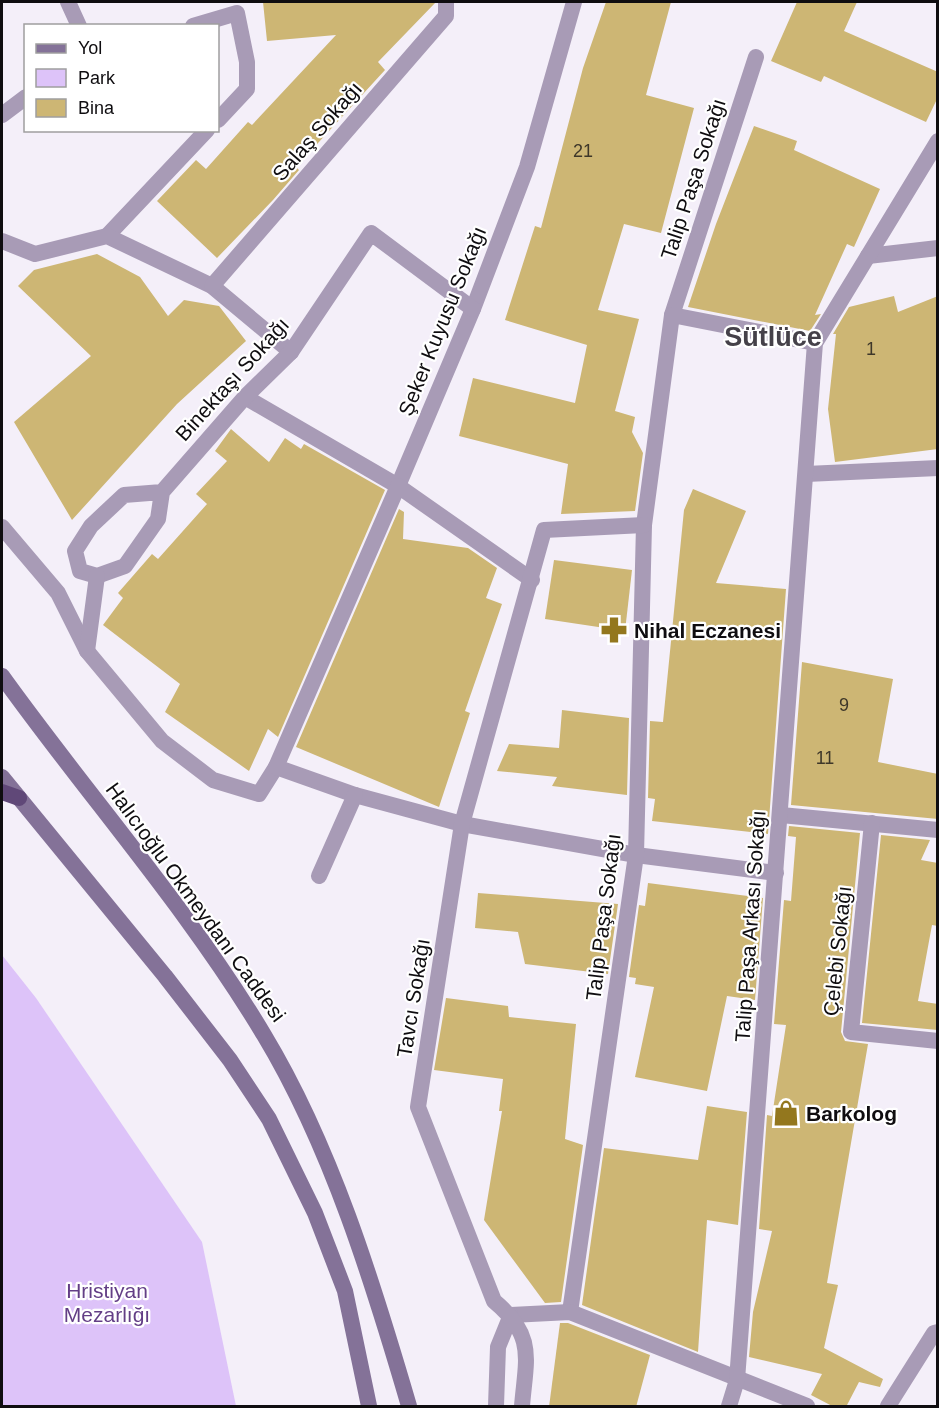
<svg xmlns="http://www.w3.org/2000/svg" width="939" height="1408" font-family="Arial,sans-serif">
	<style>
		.green { fill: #ddc3f9 }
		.building { fill: #cdb674 }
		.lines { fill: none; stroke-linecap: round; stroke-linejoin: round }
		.minor { stroke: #a89bb6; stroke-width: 16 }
		.secondary { stroke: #847298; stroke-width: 16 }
		.trunk { stroke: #604878; stroke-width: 16 }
		.labels { text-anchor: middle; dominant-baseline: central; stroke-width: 4.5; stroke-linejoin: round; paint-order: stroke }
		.number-label { font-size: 18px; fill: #3e3729 }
		.street-label { font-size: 21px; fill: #0f0d10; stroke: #fff }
		.poi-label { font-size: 21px; font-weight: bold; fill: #0f0d10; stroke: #fff; text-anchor: start }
		.park-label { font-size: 21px; fill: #633e86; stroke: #fff }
		.district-label { font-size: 27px; font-weight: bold; fill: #454149; stroke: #fff }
	</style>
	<rect width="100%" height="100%" fill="#f4eff9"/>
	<path class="green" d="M2,955L36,998L202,1242L236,1406H2Z"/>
	<g class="building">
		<path d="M263,2H436L378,62L385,70L296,167L299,170L273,200L217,258L157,201L196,160L206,169L248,122L252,125L336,35L267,41Z"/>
		<path d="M606,2H671L646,95L694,108L661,233L624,224L598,310L639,319L615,411L635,417L632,432L643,453L635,511L561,514L568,464L459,436L473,378L575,403L587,345L505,320L535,226L541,228L583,68Z"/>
		<path d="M797,2H857L844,31L938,72V97L926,122L824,76L821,82L771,61Z"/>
		<path d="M754,126L797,141L794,150L880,189L854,247L847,244L815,315L821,314L810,331L688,307L716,224Z"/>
		<path d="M97,254L140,277L168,316L184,300L219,306L246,341L177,404L72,520L14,422L91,356L18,286L34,270Z"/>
		<path d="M894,296L898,312L938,296V449L835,462L828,409L836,334H833L849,307Z"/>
		<path d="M231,429L269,462L285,438L301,449L304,444L385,490L278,737L268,729L249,771L165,712L180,684L103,625L123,598L118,593L152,554L158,559L207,504L196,494L227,461L215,451Z"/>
		<path d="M693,489L746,511L716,583L786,589L768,834L652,821L655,799L648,798L650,721L663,722L684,510Z"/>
		<path d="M399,509L404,512L403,539L468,548L497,568L486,598L502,604L465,711L470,713L439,807L296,747Z"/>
		<path d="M554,560L632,570L625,631L545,619Z"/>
		<path d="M802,662L893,679L878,762L938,774V819L791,805Z"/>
		<path d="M562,710L629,718L627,795L552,786L557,777L497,771L509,744L559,748Z"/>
		<path d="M789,826L860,833L841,1032L845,1041L868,1044L827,1283L838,1285L824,1348L883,1379L880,1387L859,1382L846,1407H834L811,1395L822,1374L749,1357L753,1312L772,1231L759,1229L767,1115L772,1116L786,1025L774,1024L784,900L791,901L796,837L788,836Z"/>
		<path d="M881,835L930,840L921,860L938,863V926L932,925L918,1001L938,1004V1030L862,1023Z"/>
		<path d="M648,883L763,898L755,1000L727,996L707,1091L635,1077L654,987L635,984L636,978L629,977L639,905L645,906Z"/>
		<path d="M478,893L618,904L608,974L525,964L518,932L475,928Z"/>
		<path d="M446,998L508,1006L509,1017L576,1024L565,1139L583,1145L561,1302L545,1303L484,1220L502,1111H499L503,1079L434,1070Z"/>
		<path d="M707,1106L747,1112L738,1225L707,1220L698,1352L582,1305L604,1148L698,1160Z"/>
		<path d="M560,1323H568L650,1355L636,1407H549Z"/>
	</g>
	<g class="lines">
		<g class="minor">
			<path d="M68,2L79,26"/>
			<path d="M193,26L237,13L247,62V89L218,120"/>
			<path d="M2,115L26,97"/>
			<path d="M107,236L207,130"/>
			<path d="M2,241L35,254L107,236L212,286L291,352"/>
			<path d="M868,256L938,248"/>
			<path d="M212,286L446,16V2"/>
			<path d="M672,315L756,57"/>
			<path d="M245,397L398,486L473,309L527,167L574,2"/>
			<path d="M806,474L938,468"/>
			<path d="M162,492L124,495L91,526L75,551L80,571L97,576L125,566L158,519L162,492L245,397L291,352L371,233L473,309"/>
			<path d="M2,527L58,593L87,651L162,741L213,780L259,794L276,767"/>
			<path d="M532,580L398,486L276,767L355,795L462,824L636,855L776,873"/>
			<path d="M87,651L97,576"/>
			<path d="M781,815L938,830"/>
			<path d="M872,823L851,1032L938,1041"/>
			<path d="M319,876L355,795"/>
			<path d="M570,1312L636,855L644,525L672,315L815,343"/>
			<path d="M511,1315L570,1312L807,1406"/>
			<path d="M496,1406L498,1347L511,1315"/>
			<path d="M522,1406C526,1358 536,1336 494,1301L418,1107L462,824L544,530L644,525"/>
			<path d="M729,1406L737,1380L815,343L938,141"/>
			<path d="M888,1406L934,1333L938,1332"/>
		</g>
		<g class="secondary">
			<path d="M2,676C88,796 188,908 264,1035C331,1146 373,1283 409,1406"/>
			<path d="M2,777L165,976L230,1060L269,1119L315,1213L345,1291L369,1406"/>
		</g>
		<path class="trunk" d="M2,792L19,798"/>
	</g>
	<defs>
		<g id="pharmacy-bare" transform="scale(2.07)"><path d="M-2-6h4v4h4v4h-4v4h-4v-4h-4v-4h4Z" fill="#93771e" stroke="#fff" stroke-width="2.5" paint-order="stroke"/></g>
		<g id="shop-bare" transform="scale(2.07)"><path d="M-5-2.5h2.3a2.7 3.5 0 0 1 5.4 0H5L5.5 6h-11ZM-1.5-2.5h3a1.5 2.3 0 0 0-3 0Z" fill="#93771e" stroke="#fff" stroke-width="2.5" paint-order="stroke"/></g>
	</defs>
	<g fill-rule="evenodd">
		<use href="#pharmacy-bare" x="614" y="630"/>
		<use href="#shop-bare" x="786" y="1113"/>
	</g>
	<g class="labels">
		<g class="number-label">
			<text x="583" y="151">21</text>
			<text x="871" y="349">1</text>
			<text x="844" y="705">9</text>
			<text x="825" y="758">11</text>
		</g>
		<g class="street-label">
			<text transform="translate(317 131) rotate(-49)">Salaş Sokağı</text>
			<text transform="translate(693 179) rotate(-72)">Talip Paşa Sokağı</text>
			<text transform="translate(442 321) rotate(-68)">Şeker Kuyusu Sokağı</text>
			<text transform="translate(232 379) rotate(-48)">Binektaşı Sokağı</text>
			<text transform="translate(196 902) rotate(54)">Halıcıoğlu Okmeydanı Caddesi</text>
			<text transform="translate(603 917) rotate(-83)">Talip Paşa Sokağı</text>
			<text transform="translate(750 926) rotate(-86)">Talip Paşa Arkası Sokağı</text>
			<text transform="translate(837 951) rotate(-84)">Çelebi Sokağı</text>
			<text transform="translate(413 998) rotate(-81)">Tavcı Sokağı</text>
		</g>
		<g class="poi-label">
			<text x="634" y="630">Nihal Eczanesi</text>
			<text x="806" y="1113">Barkolog</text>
		</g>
		<g class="park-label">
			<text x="107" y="1290">Hristiyan<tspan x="107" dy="24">Mezarlığı</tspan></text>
		</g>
		<g class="district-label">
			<text x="773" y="337">Sütlüce</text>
		</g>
	</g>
	<rect width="939" height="1408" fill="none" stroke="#0f0d10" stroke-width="6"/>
	<rect x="24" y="24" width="195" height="108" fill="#ffffff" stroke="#9f9e9f" stroke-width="1.5"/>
	<rect x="36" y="44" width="30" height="9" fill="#847298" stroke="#9f9e9f" stroke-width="1.5"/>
	<text x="78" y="54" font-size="18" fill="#0f0d10">Yol</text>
	<rect x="36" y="69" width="30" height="18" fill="#ddc3f9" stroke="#9f9e9f" stroke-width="1.5"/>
	<text x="78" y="84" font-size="18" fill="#0f0d10">Park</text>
	<rect x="36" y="99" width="30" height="18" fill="#cdb674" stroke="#9f9e9f" stroke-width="1.5"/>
	<text x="78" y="114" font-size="18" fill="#0f0d10">Bina</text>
</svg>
